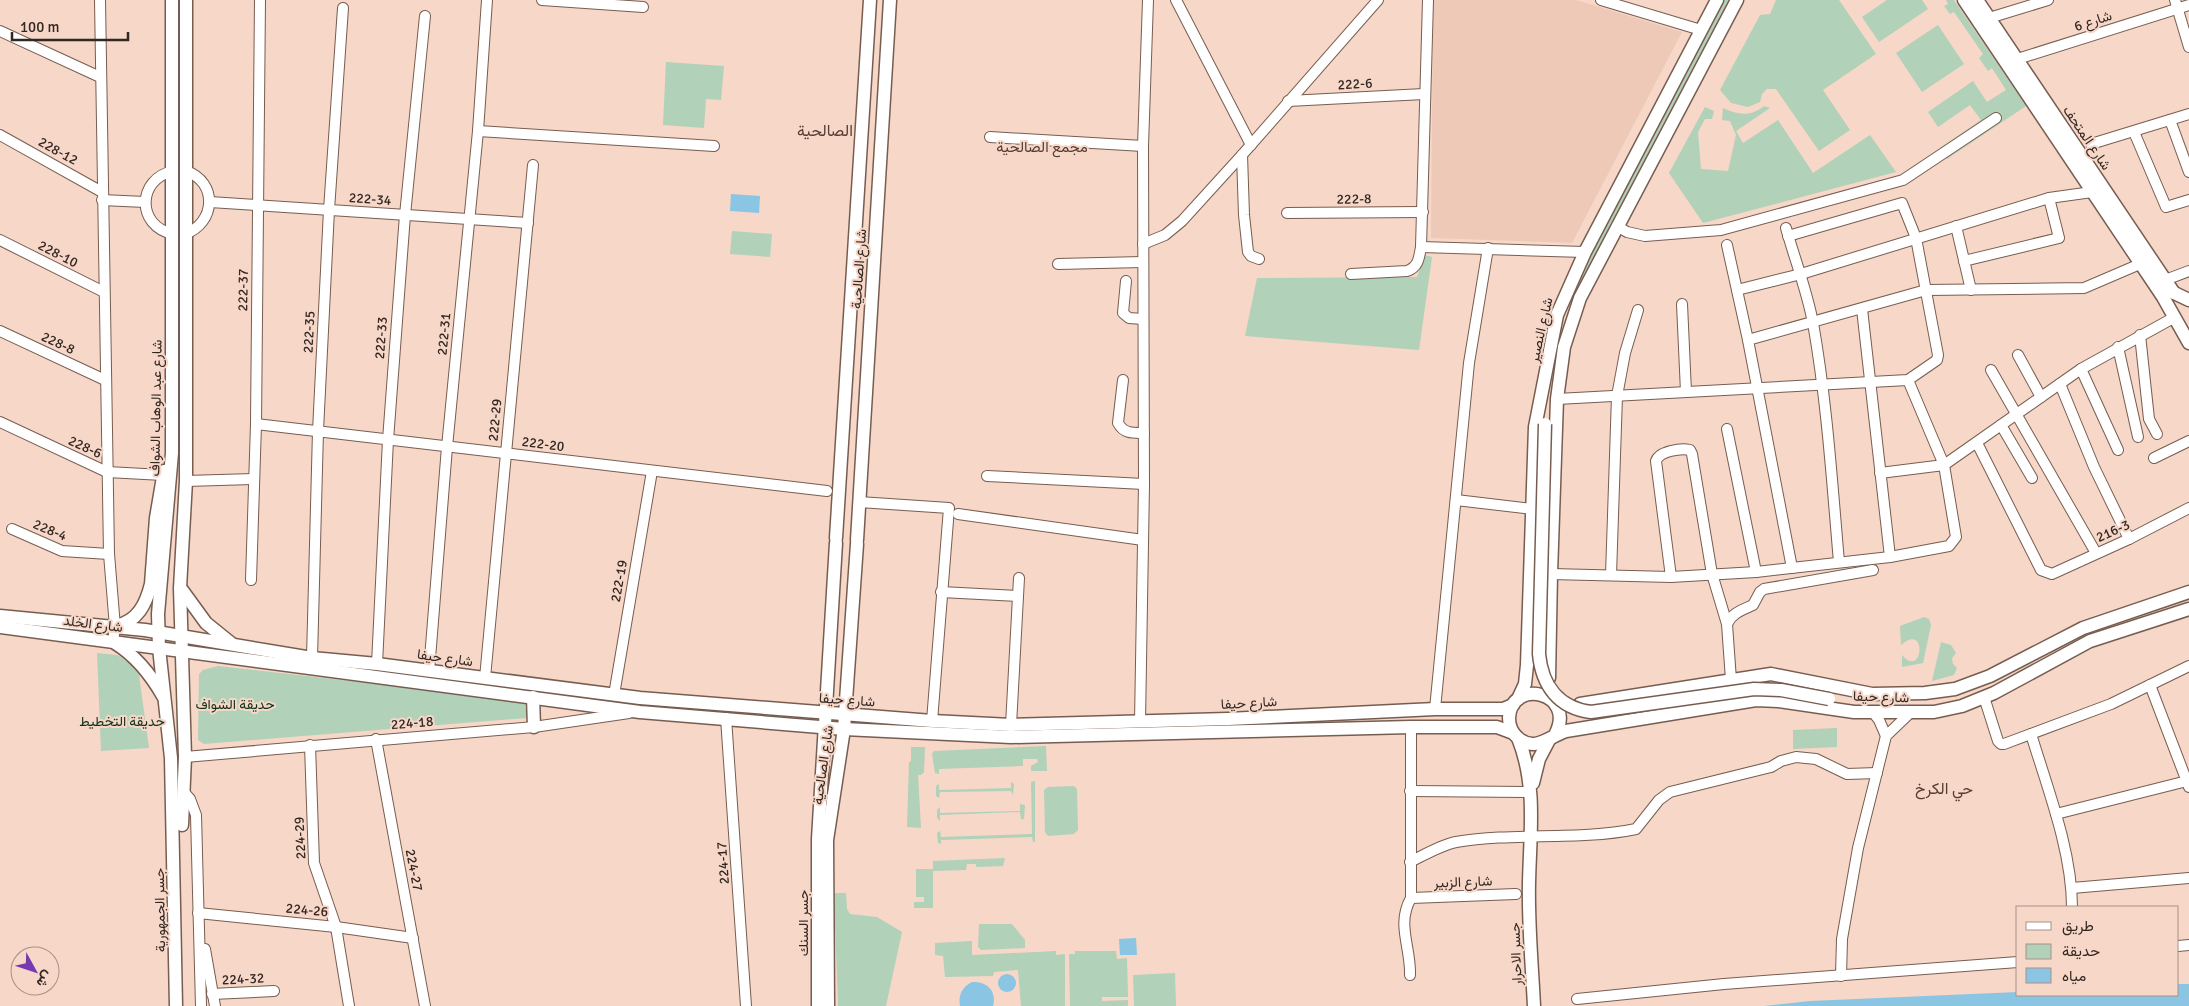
<svg xmlns="http://www.w3.org/2000/svg" width="2189" height="1006" font-family="Signika,Vazirmatn,sans-serif">
	<style>
		.built { fill: #eec9b7 }
		.green { fill: #b1d1b8 }
		.water { fill: #8ac5e4 }
		.lines { fill: none; stroke-linecap: round; stroke-linejoin: round }
		.minor-casing { stroke: #775d50; stroke-width: 12 }
		.major-casing { stroke: #775d50; stroke-width: 15 }
		.minor { stroke: #fff; stroke-width: 10 }
		.major { stroke: #fff; stroke-width: 12 }
		.major-bridge-casing { stroke: #775d50; stroke-width: 15; stroke-linecap: butt }
		.major-bridge { stroke: #fff; stroke-width: 12 }
		.labels { text-anchor: middle; dominant-baseline: central; stroke-width: 4; stroke-linejoin: round; paint-order: stroke }
		.street-label { font-size: 14px; fill: #332722; stroke: #f6d7c8 }
		.park-label { font-size: 14px; fill: #0b3219; stroke: #f6d7c8 }
		.neighbourhood-label { font-size: 15px; fill: #563d32; stroke: #f6d7c8 }
		.quarter-label { font-size: 16px; fill: #563d32; stroke: #f6d7c8 }
	</style>
	<rect width="100%" height="100%" fill="#f6d7c8"/>
	<path class="built" d="M1433,0H1576L1682,32L1572,243L1431,238Z"/>
	<g class="green">
		<path d="M1724,0H1730L1579,288H1575L1574,283Z"/>
		<path d="M1776,0H1839L1876,54L1823,90L1850,130L1819,151L1776,89H1767L1762,94L1760,102L1748,107L1731,103L1720,90L1760,15L1770,14Z"/>
		<path d="M1887,0H1922L1928,9L1879,42L1862,17Z"/>
		<path d="M1946,0H1954L2026,106L1947,159L1940,148L1981,120L1970,105L1938,127L1928,112L1973,81L1987,102L2006,90L1992,68L1988,71L1979,58L1983,54L1954,12L1950,14L1944,6L1948,4Z"/>
		<path d="M1938,25L1964,64L1922,92L1896,53Z"/>
		<path d="M666,62L724,66L721,100L706,99L704,128L663,125Z"/>
		<path d="M1764,106L1770,108L1736,131L1743,143L1778,120L1813,173L1870,135L1896,172L1703,223L1669,173L1705,107L1714,111L1712,119H1705L1698,132L1701,169L1728,171L1736,135L1730,121L1722,120L1723,108C1738,115 1751,117 1764,106Z"/>
		<path d="M732,231L772,234L770,257L730,254Z"/>
		<path d="M1425,255L1432,257L1419,350L1245,336L1257,278L1417,277Z"/>
		<path d="M1924,617L1929,619L1931,625L1923,663L1902,667V655C1923,680 1928,621 1901,645L1900,626Z"/>
		<path d="M1941,642L1951,645L1956,653L1952,658L1953,664L1957,668L1954,675L1932,681Z"/>
		<path d="M97,653L117,655L122,658L130,664L139,675L149,748L101,751Z"/>
		<path d="M218,666L525,701L527,718L204,744L198,740V737L199,674L203,670Z"/>
		<path d="M1837,728V747L1793,749V730Z"/>
		<path d="M1046,746L1047,771H1031V766L1038,762L1037,759H1023V766L939,769V774L935,773L932,754L934,751Z"/>
		<path d="M911,747H925L924,772L921,775H918L921,828L907,827L909,762L911,761Z"/>
		<path d="M1035,781V842H1033L1032,837L941,840V844L938,843L937,833L940,831L941,837L1032,834L1031,782Z"/>
		<path d="M1011,782L1014,784L1013,795L1011,791L940,792L939,798L936,796V786L939,784V790L1011,788Z"/>
		<path d="M1074,786L1077,789L1078,830L1074,834L1048,836L1045,832L1044,790L1048,787Z"/>
		<path d="M1020,804L1025,805L1024,819H1021L1020,812L940,815V821L937,818V810L940,807V813L1020,811Z"/>
		<path d="M1005,858L1003,866L976,867V864H967L966,870L933,871V908H914V902H924V897H916V869H933V861Z"/>
		<path d="M834,893H846L847,909L850,914L877,917L902,932L886,1006H838Z"/>
		<path d="M979,924H1012L1025,940V948L981,950L978,947Z"/>
		<path d="M972,941V955L1056,951V955L1065,954V1006H1021L1018,970L994,972L993,976L945,977L943,956L935,955V943Z"/>
		<path d="M1075,951H1116L1117,959L1127,958L1128,997H1102V1001L1128,1000V1006H1070L1069,954H1075Z"/>
		<path d="M1175,973L1176,1006H1134L1133,975Z"/>
	</g>
	<g class="water">
		<path d="M731,194L760,196L759,213L730,211Z"/>
		<path d="M1136,938L1137,955H1120L1119,939Z"/>
		<circle cx="1007" cy="983" r="9"/>
		<path d="M972,982C987,981 997,991 993,1006H960C958,995 962,987 972,982Z"/>
		<path d="M2178,984H2189V1006H1764L1810,1001L2018,992V995H2178Z"/>
	</g>
	<g class="lines">
		<g class="minor-casing">
			<g id="minor">
				<path d="M100,0L109,554L115,627L113,642"/>
				<path d="M542,0L643,7"/>
				<path d="M1176,0L1251,145"/>
				<path d="M1601,0L1701,30"/>
				<path d="M2175,0L2189,47"/>
				<path d="M1989,18L2048,0"/>
				<path d="M0,31L100,77"/>
				<path d="M2011,61L2189,5"/>
				<path d="M1288,101L1424,94"/>
				<path d="M2170,120L2189,172"/>
				<path d="M478,131L714,146"/>
				<path d="M2134,132L2166,207L2189,200"/>
				<path d="M0,135L102,192"/>
				<path d="M990,137L1143,146"/>
				<path d="M2091,144L2189,114"/>
				<path d="M1242,155L1244,215L1248,252L1251,256L1259,259"/>
				<path d="M102,200L145,202"/>
				<path d="M210,202L528,223"/>
				<path d="M1287,213L1423,212"/>
				<path d="M1617,226L1627,232L1645,236L1721,230L1903,180L1996,118"/>
				<path d="M1956,226L1971,290"/>
				<path d="M1786,228C1795,260 1807,291 1813,323C1827,402 1832,482 1839,562"/>
				<path d="M173,234C136,226 137,179 173,171"/>
				<path d="M185,234C216,223 218,182 186,171"/>
				<path d="M0,240L104,292"/>
				<path d="M1143,244L1165,235L1182,221L1242,155L1378,0"/>
				<path d="M1727,245L1748,340L1792,568"/>
				<path d="M1421,247L1585,252"/>
				<path d="M1964,261L2059,238L2049,198"/>
				<path d="M1058,264L1143,262"/>
				<path d="M1351,274L1407,271C1419,267 1419,257 1421,247L1428,0"/>
				<path d="M2165,280L2189,271"/>
				<path d="M1126,281L1123,313L1129,318L1143,319"/>
				<path d="M1737,290L1801,274L2049,198L2092,192"/>
				<path d="M1682,304L1686,392"/>
				<path d="M1862,309L1890,557"/>
				<path d="M0,331L105,380"/>
				<path d="M2140,335L2149,419L2157,434"/>
				<path d="M1748,340L1926,290L2084,288L2140,264"/>
				<path d="M2118,347L2138,437"/>
				<path d="M2018,355L2041,397"/>
				<path d="M2081,369L2118,450"/>
				<path d="M1991,370L2096,553"/>
				<path d="M1123,380L1118,423C1124,434 1133,433 1144,433"/>
				<path d="M2060,384L2094,467L2129,539"/>
				<path d="M1557,399L1908,380L1937,360L1938,355L1916,238L1902,203L1788,236"/>
				<path d="M0,422L107,472L163,475"/>
				<path d="M256,424L827,491"/>
				<path d="M2001,425L2032,478"/>
				<path d="M1727,429L1756,572"/>
				<path d="M1977,443L2041,570L2052,574L2129,539L2189,508"/>
				<path d="M2154,458L2189,441"/>
				<path d="M1880,473L1944,465L2081,369L2175,317"/>
				<path d="M987,476L1144,484"/>
				<path d="M186,481L253,479"/>
				<path d="M1456,500L1532,509"/>
				<path d="M859,502L949,508L932,721"/>
				<path d="M958,514L1143,540"/>
				<path d="M12,529L62,551L109,554"/>
				<path d="M1551,574L1671,577L1756,572L1890,557L1949,546L1956,537L1944,465L1908,380"/>
				<path d="M1611,575L1617,396L1625,353L1638,310"/>
				<path d="M1671,577L1656,461C1659,451 1681,448 1690,450L1692,454L1712,574L1727,624L1731,680"/>
				<path d="M251,580L256,424L260,0"/>
				<path d="M941,592L1018,596"/>
				<path d="M1727,624C1732,613 1742,610 1753,605L1760,592L1764,589L1873,570"/>
				<path d="M312,658L318,431L329,210L343,8"/>
				<path d="M377,664L388,440L405,215L425,16"/>
				<path d="M429,671L447,447L478,131L487,0"/>
				<path d="M485,678L533,165"/>
				<path d="M2150,685L2189,787"/>
				<path d="M614,695L652,471"/>
				<path d="M1984,697L1998,741L2001,744H2004L2111,704L2189,666"/>
				<path d="M1435,709L1469,363L1488,248"/>
				<path d="M1872,711L1879,720L1886,736"/>
				<path d="M726,718L746,1006"/>
				<path d="M1140,722L1144,484L1143,146L1148,0"/>
				<path d="M1011,725L1019,578"/>
				<path d="M2031,734C2047,787 2072,851 2072,907"/>
				<path d="M376,739L425,1006"/>
				<path d="M310,745L314,863L336,927L349,1006"/>
				<path d="M185,757L534,727L629,713"/>
				<path d="M183,791L190,799L196,815L201,1006"/>
				<path d="M1410,791L1531,792"/>
				<path d="M2056,814L2187,781"/>
				<path d="M1410,862C1424,855 1441,845 1456,842C1516,832 1577,841 1636,829L1659,800L1670,792L1771,767L1781,761L1796,757L1816,759L1847,774L1877,773"/>
				<path d="M2072,888L2189,878"/>
				<path d="M1411,898L1516,894"/>
				<path d="M198,913L336,927L413,938"/>
				<path d="M2178,946L2189,945"/>
				<path d="M205,949L215,1006"/>
				<path d="M1410,975C1411,947 1396,924 1411,898V727"/>
				<path d="M1841,976L1842,939L1858,848L1886,736L1910,713"/>
				<path d="M212,994L274,991"/>
				<path d="M1577,999L1724,984L2018,962"/>
			</g>
		</g>
		<g class="major-casing">
			<g id="major">
				<path d="M172,0V453L158,614L159,648L171,758L176,1006"/>
				<path d="M1964,0L2163,297L2189,343"/>
				<path d="M1977,0L2174,293"/>
				<path d="M2168,290L2189,300"/>
				<path d="M836,538L870,0"/>
				<path d="M857,540L890,0"/>
				<path d="M182,590L206,623L232,644"/>
				<path d="M0,616L145,630L312,658L377,664L640,698L932,721L1011,725L1228,719L1435,709H1503L1513,705"/>
				<path d="M116,626C138,621 146,604 151,584L156,518L164,471"/>
				<path d="M0,627L640,712L844,729L1011,737L1411,727H1497L1513,733"/>
				<path d="M115,643C136,656 151,675 163,696"/>
				<path d="M1549,678L1551,574L1557,399L1564,347L1580,298L1737,0"/>
				<path d="M533,697L534,727"/>
				<path d="M1518,699L1525,684L1527,665L1535,427L1557,315L1585,252L1717,0"/>
				<path d="M1580,704L1771,674L1872,694L1925,693L1955,689L1990,676L2083,628L2189,592"/>
				<path d="M1555,735C1578,692 1511,677 1509,718C1509,725 1512,733 1518,738C1535,753 1550,736 1566,731L1756,700L1778,701L1854,712H1934L1962,706L1994,693L2090,641L2189,609"/>
				<path d="M1518,738C1537,785 1530,833 1529,883C1528,924 1532,965 1534,1006"/>
				<path d="M1533,783L1539,759L1549,740"/>
				<path d="M182,825L185,757L180,588L186,481V0"/>
				<path d="M818,1006V839L836,543"/>
				<path d="M828,1006L827,840L844,729L857,544"/>
			</g>
		</g>
		<use href="#minor" class="minor"/>
		<use href="#major" class="major"/>
		<g class="major-bridge-casing">
			<path id="major-bridge" d="M1545,424L1539,654C1542,686 1559,708 1591,712L1754,689L1781,690L1829,699"/>
		</g>
		<use href="#major-bridge" class="major-bridge"/>
	</g>
	<g class="labels">
		<g class="street-label">
			<text transform="translate(2093 21) rotate(-18)">شارع 6</text>
			<text transform="translate(1355 84) rotate(-3)">222-6</text>
			<text transform="translate(2087 138) rotate(56)">شارع المتحف</text>
			<text transform="translate(58 151) rotate(29)">228-12</text>
			<text transform="translate(370 199) rotate(4)">222-34</text>
			<text transform="translate(1354 199) rotate(-1)">222-8</text>
			<text transform="translate(58 254) rotate(27)">228-10</text>
			<text transform="translate(859 269) rotate(-86)">شارع الصالحية</text>
			<text transform="translate(243 290) rotate(-89)">222-37</text>
			<text transform="translate(1541 330) rotate(-77)">شارع النصیر</text>
			<text transform="translate(309 332) rotate(-87)">222-35</text>
			<text transform="translate(444 334) rotate(-85)">222-31</text>
			<text transform="translate(381 338) rotate(-86)">222-33</text>
			<text transform="translate(58 343) rotate(25)">228-8</text>
			<text transform="translate(156 408) rotate(-89)">شارع عبد الوهاب الشواف</text>
			<text transform="translate(495 420) rotate(-85)">222-29</text>
			<text transform="translate(543 444) rotate(7)">222-20</text>
			<text transform="translate(85 447) rotate(25)">228-6</text>
			<text transform="translate(50 530) rotate(22)">228-4</text>
			<text transform="translate(2113 531) rotate(-24)">216-3</text>
			<text transform="translate(619 581) rotate(-80)">222-19</text>
			<text transform="translate(93 624) rotate(7)">شارع الخلد</text>
			<text transform="translate(445 658) rotate(8)">شارع حيفا</text>
			<text transform="translate(1881 697) rotate(2)">شارع حيفا</text>
			<text transform="translate(847 700) rotate(4)">شارع حيفا</text>
			<text transform="translate(1249 703) rotate(-3)">شارع حيفا</text>
			<text transform="translate(412 723) rotate(-5)">224-18</text>
			<text transform="translate(823 765) rotate(-82)">شارع الصالحية</text>
			<text transform="translate(300 838) rotate(-93)">224-29</text>
			<text transform="translate(723 863) rotate(-94)">224-17</text>
			<text transform="translate(414 870) rotate(79)">224-27</text>
			<text transform="translate(1463 882) rotate(-2)">شارع الزبير</text>
			<text transform="translate(160 910) rotate(-91)">جسر الجمهورية</text>
			<text transform="translate(307 910) rotate(5)">224-26</text>
			<text transform="translate(803 923) rotate(-90)">جسر السنك</text>
			<text transform="translate(1516 954) rotate(-92)">جسر الاحرار</text>
			<text transform="translate(243 979) rotate(-3)">224-32</text>
		</g>
		<g class="park-label">
			<text x="235" y="704">حديقة الشواف</text>
			<text x="122" y="721">حديقة التخطيط</text>
		</g>
		<g class="neighbourhood-label">
			<text x="1042" y="147">مجمع الصالحية</text>
		</g>
		<g class="quarter-label">
			<text x="825" y="131">الصالحية</text>
			<text x="1944" y="789">حي الكرخ</text>
		</g>
	</g>
	<rect x="2016" y="906" width="162" height="90" fill="#f6d7c8" stroke="#a89186"/>
	<rect x="2026" y="922" width="25" height="8" fill="#ffffff" stroke="#a89186"/>
	<text x="2062" y="931" font-size="15" fill="#332722">طريق</text>
	<rect x="2026" y="944" width="25" height="15" fill="#b1d1b8" stroke="#a89186"/>
	<text x="2062" y="956" font-size="15" fill="#332722">حديقة</text>
	<rect x="2026" y="968" width="25" height="15" fill="#8ac5e4" stroke="#a89186"/>
	<text x="2062" y="981" font-size="15" fill="#332722">مياه</text>
	<g transform="translate(35 971) rotate(130)"><circle r="24" fill="#f6d7c8" stroke="#a89186"/>
	<path d="M0-4L9 19L0 12L-9 19Z" fill="#7739af"/>
	<text y="-8" font-size="14" font-weight="bold" text-anchor="middle" fill="#332722">ش</text>
	</g>
	<path d="M12 32v8h116v-8" fill="none" stroke="#332722" stroke-width="2.5"/>
	<text x="20" y="32" font-size="15" fill="#332722" stroke="#f6d7c8" stroke-width="4" paint-order="stroke">100 m</text>
</svg>
